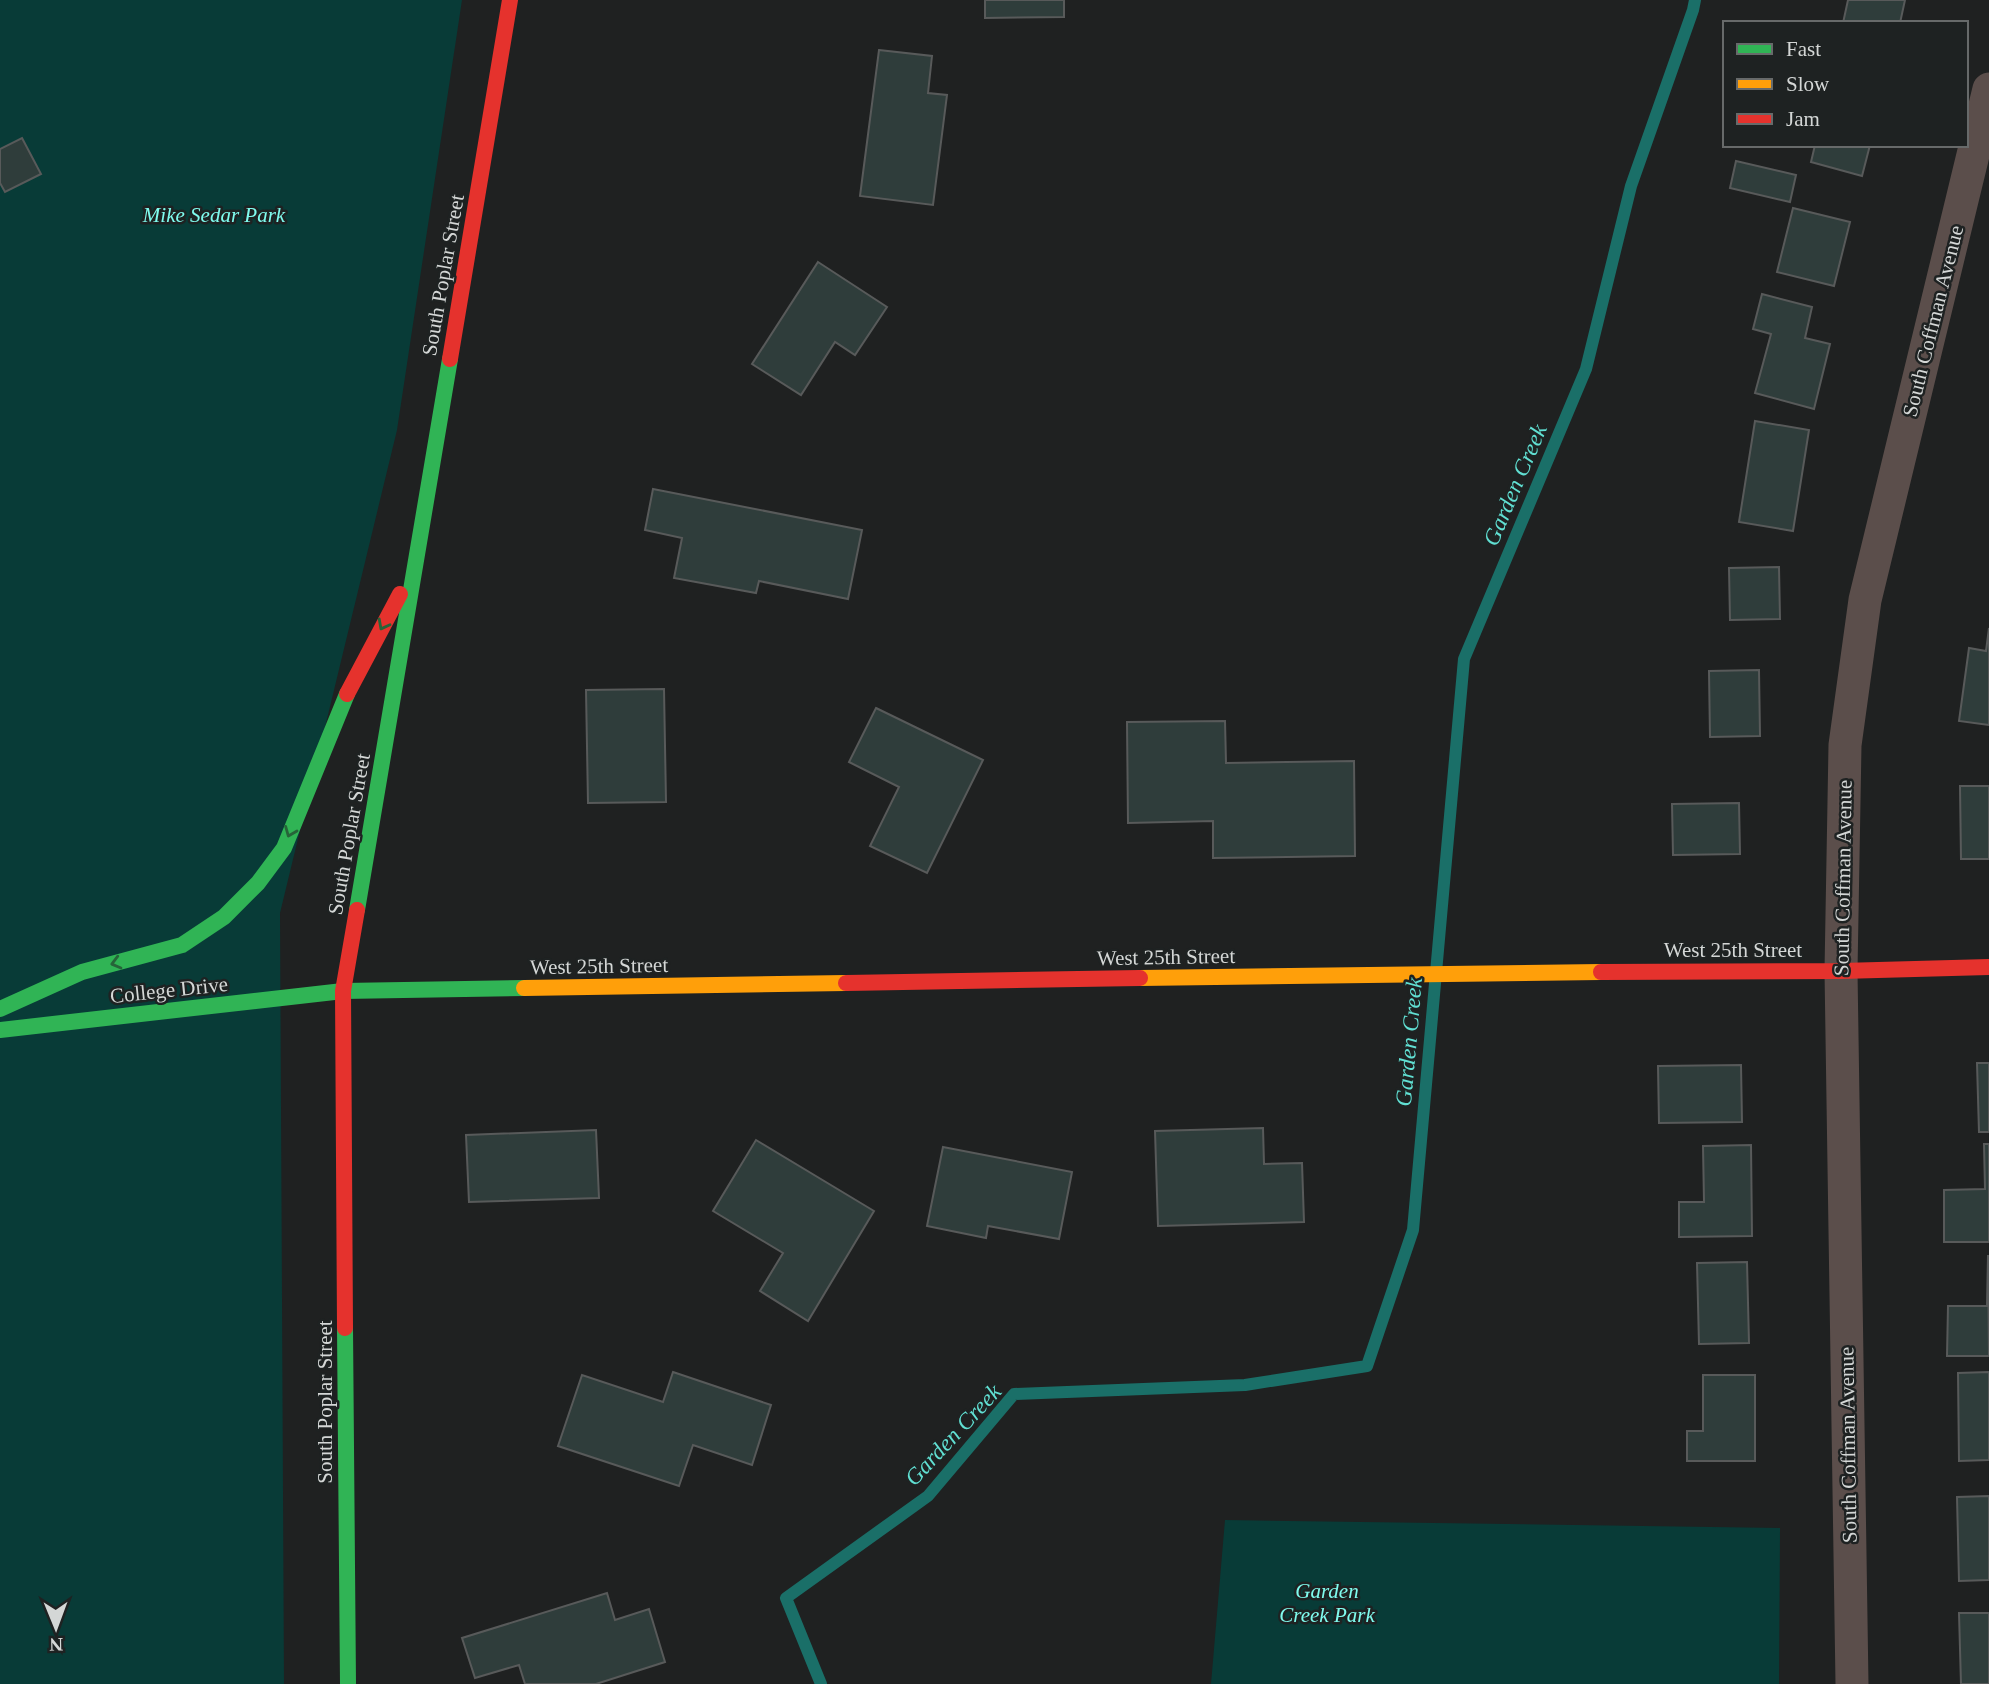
<svg xmlns="http://www.w3.org/2000/svg" width="1989" height="1684" font-family="'Times New Roman',serif">
	<style>
		.green { fill: #083b37 }
		.lines { fill: none; stroke-linecap: round; stroke-linejoin: round }
		.stream { stroke: #1a6f68; stroke-width: 12 }
		.building { fill: #2f3d3b; stroke: #585a5a; stroke-width: 2 }
		.street { stroke: #5b4e4b; stroke-width: 33 }
		.fast { stroke: #30b455; stroke-width: 16 }
		.slow { stroke: #ff9f0a; stroke-width: 16 }
		.jam { stroke: #e5322d; stroke-width: 16 }
		.oneway { stroke: #266439 }
		.labels { text-anchor: middle; dominant-baseline: central; stroke-width: 5; stroke-linejoin: round; paint-order: stroke }
		.park-label { font-size: 21px; font-style: italic; fill: #7ffbee; stroke: #1e2222 }
		.street-label { font-size: 21px; fill: #d4d7d6; stroke: #1e2222 }
		.water-label { font-size: 23px; font-style: italic; fill: #61e0d3; stroke: #1e2222 }
	</style>
	<rect width="100%" height="100%" fill="#1f2121"/>
	<g class="green">
		<path d="M0,0H462L397,430L280,913L284,1684H0Z"/>
		<path d="M1225,1520L1780,1528L1779,1684H1211Z"/>
	</g>
	<g class="lines">
		<path class="stream" d="M821,1684L786,1598L928,1496L1014,1394L1245,1385L1367,1366L1413,1230L1464,659L1586,369L1631,186L1693,10L1695,0"/>
	</g>
	<g class="building">
		<path d="M985,0H1064V17L985,18Z"/>
		<path d="M1848,0H1905L1900,23H1843Z"/>
		<path d="M879,50L932,56L928,93L947,95L933,205L860,196Z"/>
		<path d="M22,138L41,174L5,192L0,183V149Z"/>
		<path d="M1815,145H1870L1862,176L1811,162Z"/>
		<path d="M1736,161L1796,175L1790,202L1730,188Z"/>
		<path d="M1793,208L1850,222L1834,286L1777,272Z"/>
		<path d="M818,262L887,307L855,355L835,342L801,395L752,364Z"/>
		<path d="M1762,294L1812,307L1805,338L1830,344L1814,409L1755,393L1771,334L1753,329Z"/>
		<path d="M1755,421L1809,430L1793,531L1739,522Z"/>
		<path d="M653,489L862,530L848,599L759,581L756,593L674,578L682,538L645,530Z"/>
		<path d="M1779,567L1780,619L1730,620L1729,568Z"/>
		<path d="M1989,628V725L1959,721L1969,648L1986,651Z"/>
		<path d="M1759,670L1760,736L1710,737L1709,671Z"/>
		<path d="M664,689L666,802L588,803L586,690Z"/>
		<path d="M876,708L983,760L927,873L870,846L899,787L849,762Z"/>
		<path d="M1225,721L1226,763L1354,761L1355,856L1213,858V821L1128,823L1127,722Z"/>
		<path d="M1960,786H1989V859H1961Z"/>
		<path d="M1739,803L1740,854L1673,855L1672,804Z"/>
		<path d="M1977,1063H1989V1132H1979Z"/>
		<path d="M1741,1065L1742,1122L1659,1123L1658,1066Z"/>
		<path d="M1263,1128L1264,1164L1302,1163L1304,1222L1158,1226L1155,1131Z"/>
		<path d="M596,1130L599,1198L469,1202L466,1135Z"/>
		<path d="M756,1140L874,1211L808,1321L760,1291L783,1253L713,1211Z"/>
		<path d="M1984,1144H1989V1242H1944V1190L1985,1189Z"/>
		<path d="M1751,1145L1752,1236L1679,1237V1202H1704L1703,1146Z"/>
		<path d="M943,1147L1072,1172L1059,1239L988,1226L986,1238L927,1226Z"/>
		<path d="M1988,1255L1989,1356H1947L1948,1306H1987Z"/>
		<path d="M1747,1262L1749,1343L1699,1344L1697,1263Z"/>
		<path d="M673,1372L771,1405L752,1465L693,1445L679,1486L558,1446L582,1375L663,1402Z"/>
		<path d="M1989,1372V1460L1959,1461L1958,1373Z"/>
		<path d="M1703,1375H1755V1461H1687V1431H1703Z"/>
		<path d="M1989,1496V1580L1959,1581L1957,1497Z"/>
		<path d="M607,1593L615,1620L649,1609L665,1662L596,1684H525L519,1665L475,1678L462,1638Z"/>
		<path d="M1959,1613H1989V1684H1961Z"/>
	</g>
	<g class="lines">
		<path class="street" d="M1852,1684L1841,971L1845,745L1865,600L1989,89"/>
		<g class="fast">
			<path d="M357,910L450,359"/>
			<path d="M0,1009L82,972L182,945L224,917L258,883L284,848L347,694"/>
			<path d="M0,1030L343,991L524,988"/>
			<path d="M345,1328L348,1684"/>
		</g>
		<g class="slow">
			<path d="M1140,978L1601,972"/>
			<path d="M524,988L846,983"/>
		</g>
		<g class="jam">
			<path d="M450,359L510,0"/>
			<path d="M347,694L400,594"/>
			<path d="M1601,972L1841,971L1989,967"/>
			<path d="M846,983L1140,978"/>
			<path d="M345,1328L343,991L357,910"/>
		</g>
	</g>
	<defs><path id="oneway-chevron" d="M-2-3.5L2.5 0L-2 3.5" fill="none" stroke-width="1.6" stroke-linecap="round" stroke-linejoin="round" transform="scale(1.75)"/></defs>
	<g class="oneway">
		<use href="#oneway-chevron" transform="translate(383 625) rotate(118)"/>
		<use href="#oneway-chevron" transform="translate(290 832) rotate(112)"/>
		<use href="#oneway-chevron" transform="translate(116 963) rotate(165)"/>
	</g>
	<g class="labels">
		<g class="park-label">
			<text x="214" y="215">Mike Sedar Park</text>
			<text x="1327" y="1591">Garden<tspan x="1327" dy="24">Creek Park</tspan></text>
		</g>
		<g class="street-label">
			<text transform="translate(443 275) rotate(-80)">South Poplar Street</text>
			<text transform="translate(1933 321) rotate(-76)">South Coffman Avenue</text>
			<text transform="translate(349 834) rotate(-80)">South Poplar Street</text>
			<text transform="translate(1843 878) rotate(-89)">South Coffman Avenue</text>
			<text x="1733" y="950">West 25th Street</text>
			<text transform="translate(1166 957) rotate(-1)">West 25th Street</text>
			<text transform="translate(599 966) rotate(-1)">West 25th Street</text>
			<text transform="translate(169 990) rotate(-6)">College Drive</text>
			<text transform="translate(325 1402) rotate(-90)">South Poplar Street</text>
			<text transform="translate(1848 1445) rotate(-91)">South Coffman Avenue</text>
		</g>
		<g class="water-label">
			<text transform="translate(1515 485) rotate(-67)">Garden Creek</text>
			<text transform="translate(1409 1042) rotate(-85)">Garden Creek</text>
			<text transform="translate(953 1435) rotate(-47)">Garden Creek</text>
		</g>
	</g>
	<rect x="1723" y="21" width="245" height="126" fill="#1e2222" stroke="#676a6a" stroke-width="2"/>
	<rect x="1737" y="44" width="35" height="10" fill="#30b455" stroke="#676a6a" stroke-width="2"/>
	<text x="1786" y="56" font-size="21" fill="#d4d7d6">Fast</text>
	<rect x="1737" y="79" width="35" height="10" fill="#ff9f0a" stroke="#676a6a" stroke-width="2"/>
	<text x="1786" y="91" font-size="21" fill="#d4d7d6">Slow</text>
	<rect x="1737" y="114" width="35" height="10" fill="#e5322d" stroke="#676a6a" stroke-width="2"/>
	<text x="1786" y="126" font-size="21" fill="#d4d7d6">Jam</text>
	<g transform="translate(56 1628) rotate(179)" stroke="#1e2222" stroke-width="5" paint-order="stroke">
	<path d="M0-5L12 26L0 18L-12 26Z" fill="#d4d7d6"/>
	<text y="-10" font-size="19" font-weight="bold" text-anchor="middle" fill="#d4d7d6">N</text>
	</g>
</svg>
